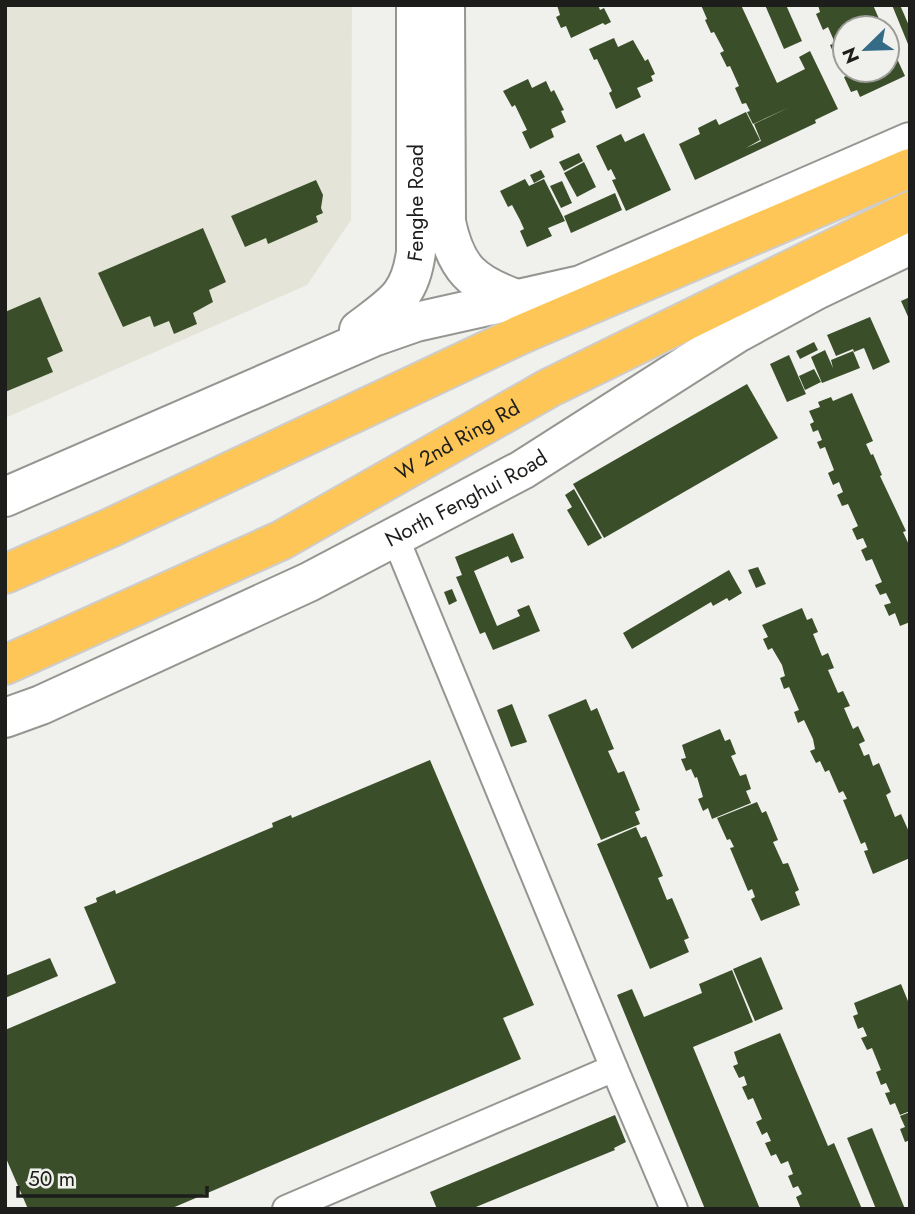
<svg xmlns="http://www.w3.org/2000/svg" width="915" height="1214" font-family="Jost,sans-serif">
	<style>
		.built { fill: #e4e4d8 }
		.building { fill: #3a4f29 }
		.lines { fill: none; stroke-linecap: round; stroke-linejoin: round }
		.street-casing { stroke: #959591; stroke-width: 30 }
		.secondary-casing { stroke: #959591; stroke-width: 42 }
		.highway-casing { stroke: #cdcdcd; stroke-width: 42 }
		.street { stroke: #fff; stroke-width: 26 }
		.secondary { stroke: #fff; stroke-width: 38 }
		.highway { stroke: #fdc656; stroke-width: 38 }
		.labels { text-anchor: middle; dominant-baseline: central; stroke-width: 7; stroke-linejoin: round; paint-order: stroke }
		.street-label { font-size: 21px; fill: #1d1d1b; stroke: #f0f0ec }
	</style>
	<rect width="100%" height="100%" fill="#f0f0ec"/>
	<path class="built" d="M5,5H352L351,220L307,285L5,418Z"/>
	<g class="building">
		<path d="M557,5H598L600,10L604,8L611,22L605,25L603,23L571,38L566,26L561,28L556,17L560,15Z"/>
		<path d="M701,5H741L777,83L805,69L799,57L810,51L838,109L815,120L816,123L695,180L679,144L700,134L698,128L716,119L719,125L746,112L760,140L746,148L761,141L754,124L790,107L753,124L747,112L750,111L746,103L742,104L735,88L739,86L730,66L727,67L720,53L724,51L714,32L711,33L705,20L707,19Z"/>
		<path d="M765,5H786L802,41L784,49Z"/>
		<path d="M818,5H873L883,28H845V64L843,59L837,61L830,45L835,43L828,27L823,30L816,14L820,12Z"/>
		<path d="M892,5H900L910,28V49Z"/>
		<path d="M887,37L905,76L860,97L857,90L851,92L844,77L850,74L848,70H887Z"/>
		<path d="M614,38L618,47L633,40L645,61L648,59L655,74L651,76L653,81L637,88L641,97L616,109L609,93L612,91L597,59L594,60L589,49Z"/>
		<path d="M528,79L532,88L546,81L551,92L554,90L564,110L561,111L566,122L551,129L554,137L530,149L522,132L527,130L515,105L512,107L503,91Z"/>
		<path d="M644,133L671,190L626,211L612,180L616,179L611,169L608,171L596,146L621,134L625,142Z"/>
		<path d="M579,153L583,161L564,171L559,162Z"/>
		<path d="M584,162L596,187L577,197L564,173Z"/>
		<path d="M541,170L545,177L534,183L530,175Z"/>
		<path d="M525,179L529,186L544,179L565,221L548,228L552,236L527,247L520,231L524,229L520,220L512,205L508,207L500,191Z"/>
		<path d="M316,180L323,195L321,208L323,213L316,216L318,222L268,244L266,238L245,247L231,216Z"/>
		<path d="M562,181L572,203L561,208L550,186Z"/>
		<path d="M615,193L622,210L571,233L564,216Z"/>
		<path d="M203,228L226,282L209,290L213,302L193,313L197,324L174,334L169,321L154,327L150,316L123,327L98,273Z"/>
		<path d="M40,297L63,351L47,358L53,372L5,392V312Z"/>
		<path d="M910,297V321L901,301Z"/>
		<path d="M870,317L890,362L873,370L864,348L854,352L853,349L836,356L827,335Z"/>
		<path d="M814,342L818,350L800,359L796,351Z"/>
		<path d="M825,350L833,368L831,360L853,351L860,368L822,383L811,357Z"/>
		<path d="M789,355L806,394L787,402L770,364Z"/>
		<path d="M814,369L821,382L805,390L799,376Z"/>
		<path d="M747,384L778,438L604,538L573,484Z"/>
		<path d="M852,393L873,441L866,444L871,455L873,454L882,475L880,476L906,531L903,532L910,547V622L900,626L895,613L889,616L884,605L891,603L886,593L880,595L875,585L882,582L872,559L866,561L861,550L867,547L863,538L857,540L852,529L858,526L848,504L842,506L837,495L843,492L839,482L833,485L828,473L834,470L825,447L820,449L817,442L822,440L818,430L813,432L810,424L814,422L809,411L820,407L818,402L831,397L833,401Z"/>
		<path d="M574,489L602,538L588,546L567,510L572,507L565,495Z"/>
		<path d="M513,533L524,558L511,563L508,556L474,571L497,626L520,616L517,610L529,605L540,631L493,650L485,632L480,634L456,577L462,575L455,557Z"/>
		<path d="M758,567L766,584L756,588L748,570Z"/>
		<path d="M729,570L742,593L729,601L727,598L713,606L711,602L632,649L623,633Z"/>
		<path d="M452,589L457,601L449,605L444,592Z"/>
		<path d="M802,608L807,620L812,618L818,632L813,634L822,656L828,653L834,668L828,670L838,693L843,691L850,706L844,708L853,729L858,726L865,741L859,744L864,756L869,754L873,766L879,763L891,792L886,795L895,817L901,814L910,834V844L908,845L910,858L873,874L864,851L868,850L865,842L861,844L843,800L847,799L843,791L839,793L829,770L825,772L820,761L816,763L810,751L815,749L813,739L804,720L798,723L794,712L799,710L789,687L784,689L780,678L785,676L782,665L772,648L768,650L763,639L768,637L762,625Z"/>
		<path d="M586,699L591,711L597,708L614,749L608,751L618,773L624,771L640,810L635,812L640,824L601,840L548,715Z"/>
		<path d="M512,704L527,742L511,747L497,710Z"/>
		<path d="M720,729L725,741L730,739L736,754L731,756L740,776L746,774L751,789L746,791L751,803L712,819L708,808L703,811L698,799L703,797L697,777L695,778L691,769L686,771L681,759L686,758L682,745Z"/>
		<path d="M430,760L534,1005L503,1018L521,1059L170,1209H28L5,1156V1030L116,983L84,907L97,902L96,898L115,890L116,894L273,827L272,823L291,815L292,818Z"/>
		<path d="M757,802L762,813L766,811L778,840L773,842L783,864L788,863L799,890L795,892L800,905L761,921L751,899L755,897L752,889L748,891L730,848L734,847L730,839L727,840L717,818Z"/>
		<path d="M636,827L641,838L646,836L663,876L658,878L667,900L672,898L689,938L684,940L689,952L650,969L597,844Z"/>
		<path d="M761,957L783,1009L755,1021L733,969Z"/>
		<path d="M50,958L58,976L5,998V976Z"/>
		<path d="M732,970L753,1022L693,1047L760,1209H705L617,995L632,989L644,1017L702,993L699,984Z"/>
		<path d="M901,984L910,1006V1111L900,1115L895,1103L890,1105L885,1093L890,1092L886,1083L881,1085L876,1072L881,1070L872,1048L867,1050L861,1038L867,1036L863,1027L858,1029L853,1016L858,1014L854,1003Z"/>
		<path d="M780,1033L828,1146L834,1143L862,1209H801L796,1197L802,1194L798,1186L793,1188L788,1176L793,1174L788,1161L781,1164L776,1154L771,1156L765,1143L771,1141L767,1132L762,1135L756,1122L762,1119L753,1098L748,1100L742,1087L747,1085L744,1076L739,1078L733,1066L738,1064L734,1052Z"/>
		<path d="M910,1112V1140L905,1142L900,1129L905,1127L900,1116Z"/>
		<path d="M615,1115L626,1142L614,1148L615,1150L471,1209H437L430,1192Z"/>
		<path d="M872,1128L905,1209H876L847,1138Z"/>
	</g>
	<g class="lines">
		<g class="street-casing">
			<g id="street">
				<path d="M614,1068L674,1209"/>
				<path d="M286,1209L614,1068L395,537"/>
			</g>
		</g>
		<g class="secondary-casing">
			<g id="secondary">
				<path d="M445,5L446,222C456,269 472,283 516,299"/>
				<path id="s1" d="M359,330C393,304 410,297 416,252V5"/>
				<path d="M5,497L373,337L416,322L581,285L910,142"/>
				<path id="s2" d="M5,718L41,705L309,582L522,470L737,333L816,290L910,245"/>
			</g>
		</g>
		<g class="highway-casing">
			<g id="highway">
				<path d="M5,574L110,528L522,334L910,168"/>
				<path id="s3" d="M5,665L282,540L549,388L910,211"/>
			</g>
		</g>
		<use href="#street" class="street"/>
		<use href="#secondary" class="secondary"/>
		<use href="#highway" class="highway"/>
	</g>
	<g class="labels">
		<g class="street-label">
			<text stroke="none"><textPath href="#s1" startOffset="150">Fenghe Road</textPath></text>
			<text stroke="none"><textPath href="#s3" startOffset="506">W 2nd Ring Rd</textPath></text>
			<text stroke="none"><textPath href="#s2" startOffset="511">North Fenghui Road</textPath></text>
		</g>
	</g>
	<rect width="915" height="1214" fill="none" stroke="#1d1d1b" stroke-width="14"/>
	<g transform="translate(866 49) rotate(247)"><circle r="33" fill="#f0f0ec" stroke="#9c9c98" stroke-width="2"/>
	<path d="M0-5L12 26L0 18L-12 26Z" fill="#346b86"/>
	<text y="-10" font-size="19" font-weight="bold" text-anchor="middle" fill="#1d1d1b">N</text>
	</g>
	<path d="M18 1186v10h189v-10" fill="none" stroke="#1d1d1b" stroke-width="3.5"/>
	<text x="28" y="1186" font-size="21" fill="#1d1d1b" stroke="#f0f0ec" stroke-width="5" paint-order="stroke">50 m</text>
</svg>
